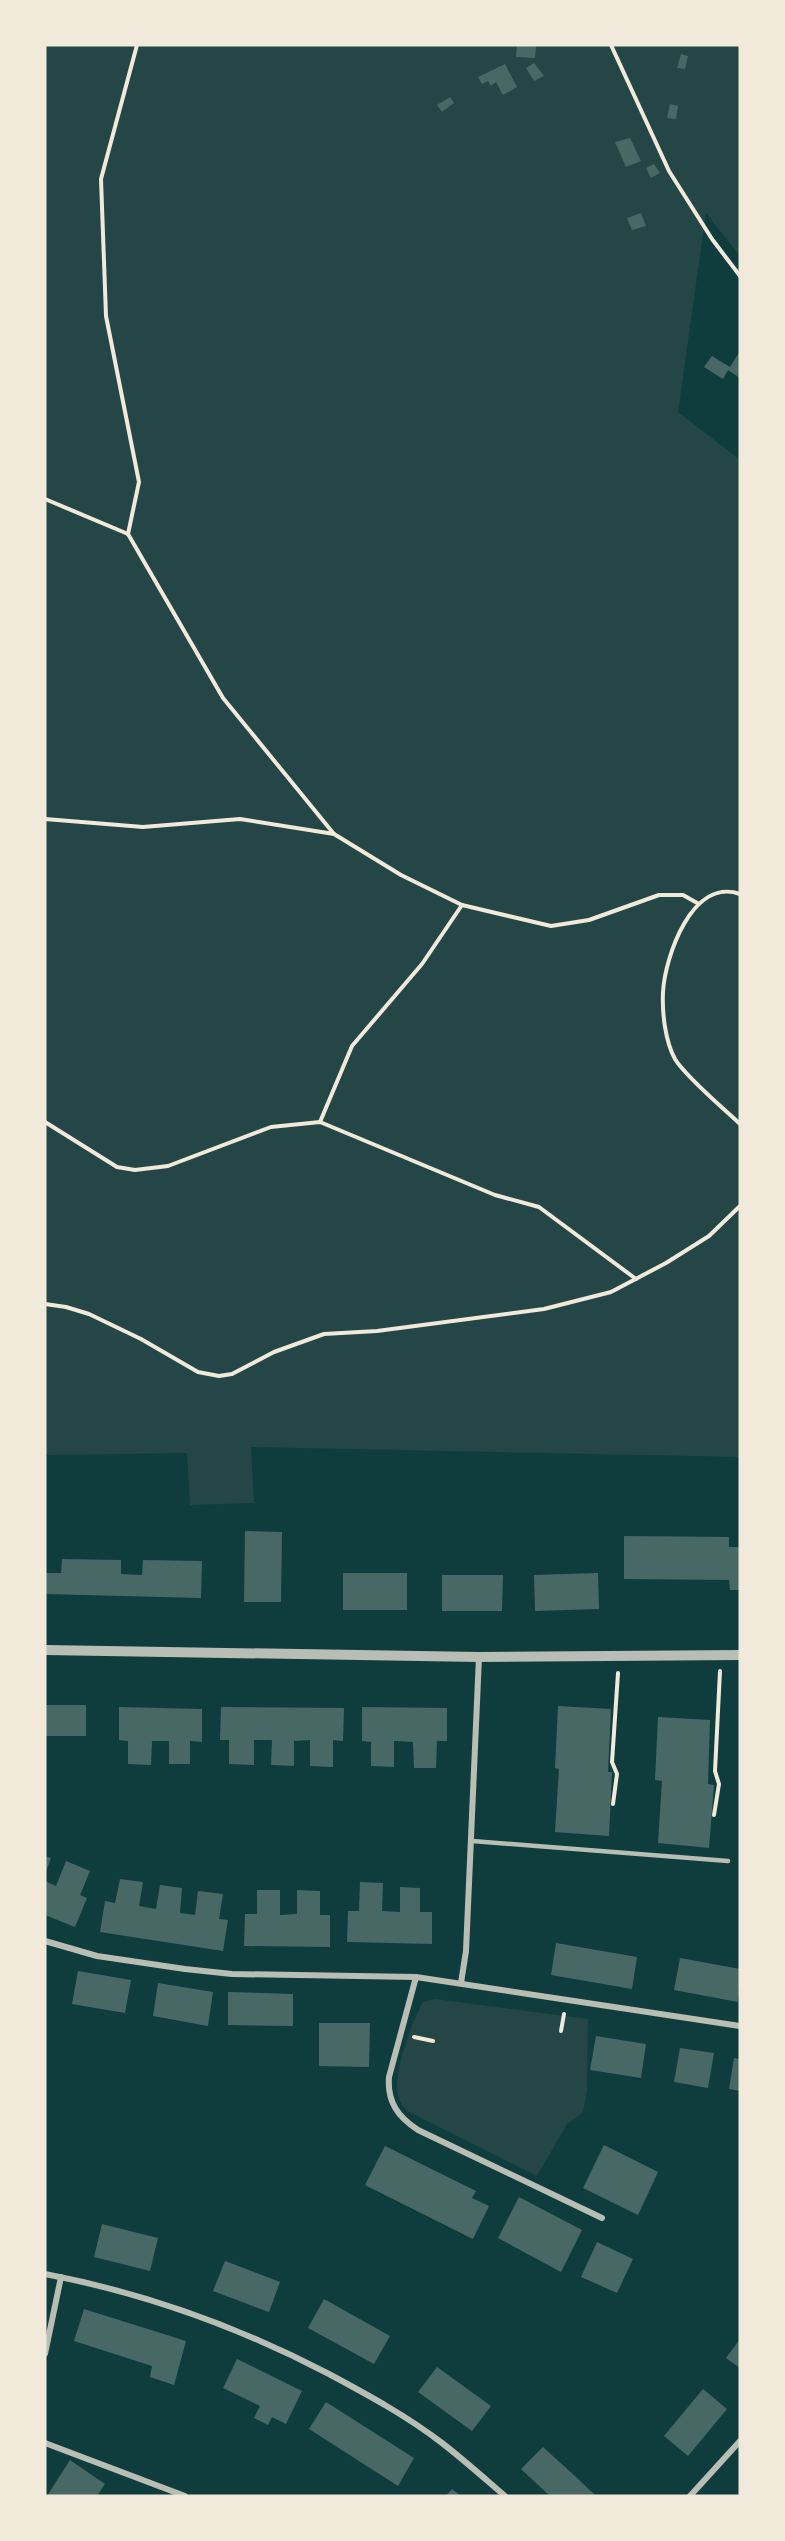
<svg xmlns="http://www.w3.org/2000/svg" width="785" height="2541" font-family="'Roboto Condensed',sans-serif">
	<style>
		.green { fill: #244646 }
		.building { fill: #486865 }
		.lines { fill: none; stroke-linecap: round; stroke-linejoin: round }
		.path { stroke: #f1e9da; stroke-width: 4 }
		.service { stroke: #b8beb3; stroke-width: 4.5 }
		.minor { stroke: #b8beb3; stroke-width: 6 }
		.tertiary { stroke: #b8beb3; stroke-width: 10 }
	</style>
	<rect width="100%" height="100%" fill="#0f3d3e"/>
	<g class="green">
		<path d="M45,45H740V256L706,213L678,412L740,460V1457L251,1447L254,1503L190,1505L187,1453L46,1455L45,1465Z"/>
		<path d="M435,1999L588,2019L587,2092L583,2112L567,2124L537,2176L409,2112C406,2109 401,2105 400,2101C389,2080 412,2022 423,2002Z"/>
	</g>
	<g class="building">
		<path d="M517,45L536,46L535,58L516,57Z"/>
		<path d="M681,54L688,56L685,69L677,68Z"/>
		<path d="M534,63L544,76L534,81L526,68Z"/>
		<path d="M505,64L517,87L503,95L496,82L491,86L488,81L482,84L478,77Z"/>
		<path d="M450,97L454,103L442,112L437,105Z"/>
		<path d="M670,104L678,106L676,119L667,118Z"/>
		<path d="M630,138L641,161L626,167L615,142Z"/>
		<path d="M654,164L660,173L651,178L646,168Z"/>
		<path d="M641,213L646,226L632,230L627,218Z"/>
		<path d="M740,351V378L728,370L723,379L704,367L712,356L730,367Z"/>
		<path d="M245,1531L282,1532L281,1602H244Z"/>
		<path d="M624,1536L729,1537V1547H740V1590H730L729,1580L624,1579Z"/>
		<path d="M62,1559L121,1560V1574L142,1575L143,1560L202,1561L201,1598L45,1594V1573H61Z"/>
		<rect x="343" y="1573" width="64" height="37"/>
		<path d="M598,1573L599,1609L535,1611L534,1575Z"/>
		<path d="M442,1575H503L502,1611H442Z"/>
		<rect x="45" y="1705" width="41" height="31"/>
		<path d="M558,1706L611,1709L608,1772H612L609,1836L555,1832L559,1769L555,1768Z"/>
		<path d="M119,1707L202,1709V1742L190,1741V1764H169V1741H152L151,1765L128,1764V1741L119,1740Z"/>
		<path d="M221,1707L344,1708L343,1741L333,1740V1767L310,1766V1740L294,1741V1766L271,1765L272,1740H254V1765L229,1764V1740H220Z"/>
		<path d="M362,1707L447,1708V1741H437L436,1768H414L413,1742L394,1741V1767L371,1766V1742L362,1741Z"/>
		<path d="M658,1717L710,1720L708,1784L714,1785L709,1848L658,1843L662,1781L655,1780Z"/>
		<path d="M45,1856L51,1858L45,1874Z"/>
		<path d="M66,1861L90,1871L80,1895L87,1898L75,1927L45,1915V1881L56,1886Z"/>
		<path d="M120,1879L143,1882L139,1906L156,1909L160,1885L182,1888L180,1913L195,1915L198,1891L223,1894L219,1919L228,1920L223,1951L100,1932L105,1901L115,1903Z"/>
		<path d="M360,1882L383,1883L382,1911L400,1912V1887L420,1888V1912H432V1944L347,1942L348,1911H359Z"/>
		<path d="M257,1890H280V1915L297,1914V1890L320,1891V1915H330V1947L244,1946L245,1914H257Z"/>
		<path d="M556,1943L637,1957L632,1989L551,1975Z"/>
		<path d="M680,1958L740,1969L738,2002L674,1990Z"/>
		<path d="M78,1971L131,1980L125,2013L72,2004Z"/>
		<path d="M158,1983L213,1992L208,2026L153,2016Z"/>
		<path d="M228,1992L293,1994V2026L228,2025Z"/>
		<path d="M319,2023H370L369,2067L319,2066Z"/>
		<path d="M596,2036L646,2044L641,2078L590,2070Z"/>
		<path d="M680,2048L714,2053L708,2088L674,2082Z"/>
		<path d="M734,2058L740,2059V2091L729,2089Z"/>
		<path d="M604,2145L658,2172L638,2215L583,2188Z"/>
		<path d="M385,2146L476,2191L472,2198L489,2206L473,2239L365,2185Z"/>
		<path d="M519,2197L582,2230L561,2272L498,2238Z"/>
		<path d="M102,2224L158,2238L150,2271L94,2257Z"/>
		<path d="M597,2242L633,2259L617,2293L581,2277Z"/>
		<path d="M225,2261L280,2282L269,2312L213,2291Z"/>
		<path d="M324,2299L390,2336L374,2364L308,2328Z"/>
		<path d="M84,2309L186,2341L174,2385L150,2377L152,2366L74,2341Z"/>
		<path d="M740,2339V2368L726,2358Z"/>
		<path d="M237,2359L302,2391L286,2424L272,2417L268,2425L254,2418L260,2406L223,2388Z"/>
		<path d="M437,2367L491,2406L472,2431L418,2392Z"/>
		<path d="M703,2389L727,2409L688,2456L664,2436Z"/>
		<path d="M326,2402L414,2458L398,2486L309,2429Z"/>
		<path d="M543,2447L576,2477L596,2496H550L521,2469Z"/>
		<path d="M70,2460L105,2484L97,2496H47Z"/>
		<path d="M452,2489L461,2496H446Z"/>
	</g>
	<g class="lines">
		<g class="path">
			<path d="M611,45L669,171L712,239L740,276"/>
			<path d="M45,499L128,534L223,698L334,834L401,875L462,905L551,926L589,920L659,895H683L699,904"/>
			<path d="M128,534L139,482L106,316L101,179L137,45"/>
			<path d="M45,819L143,827L240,819L334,834"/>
			<path d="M740,894C692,877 665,957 663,992C662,1012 665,1041 675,1059C685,1076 724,1109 740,1124"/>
			<path d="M45,1122L117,1167L135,1170L168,1166L271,1127L320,1122L495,1195L539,1207L636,1279"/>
			<path d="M320,1122L352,1046L422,964L462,905"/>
			<path d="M45,1304L66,1307L89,1314L141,1339L198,1372L219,1376L232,1374L274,1352L324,1334L377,1331L544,1309L611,1292L666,1263L709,1236L740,1206"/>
			<path d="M613,1804L617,1774L612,1762L618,1673"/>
			<path d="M714,1815L719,1784L715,1771L720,1671"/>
			<path d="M561,2031L564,2014"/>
			<path d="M414,2037L433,2041"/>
		</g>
		<path class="service" d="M472,1841L728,1861"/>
		<g class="minor">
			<path d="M45,1941L97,1956L185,1969L232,1974L416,1977L740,2026"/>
			<path d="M416,1977L389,2077C387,2102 398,2117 418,2130L602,2218"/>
			<path d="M461,1983L466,1951L479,1657"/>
			<path d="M45,2274C145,2293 239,2327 329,2374C368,2395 407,2416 442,2443C464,2460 484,2478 505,2496"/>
			<path d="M45,2354L61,2277"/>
			<path d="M45,2443L185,2496"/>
			<path d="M690,2496L740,2441"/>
		</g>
		<path class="tertiary" d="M45,1650L479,1657L740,1655"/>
	</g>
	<rect width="785" height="2541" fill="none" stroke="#f1e9da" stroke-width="93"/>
</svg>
